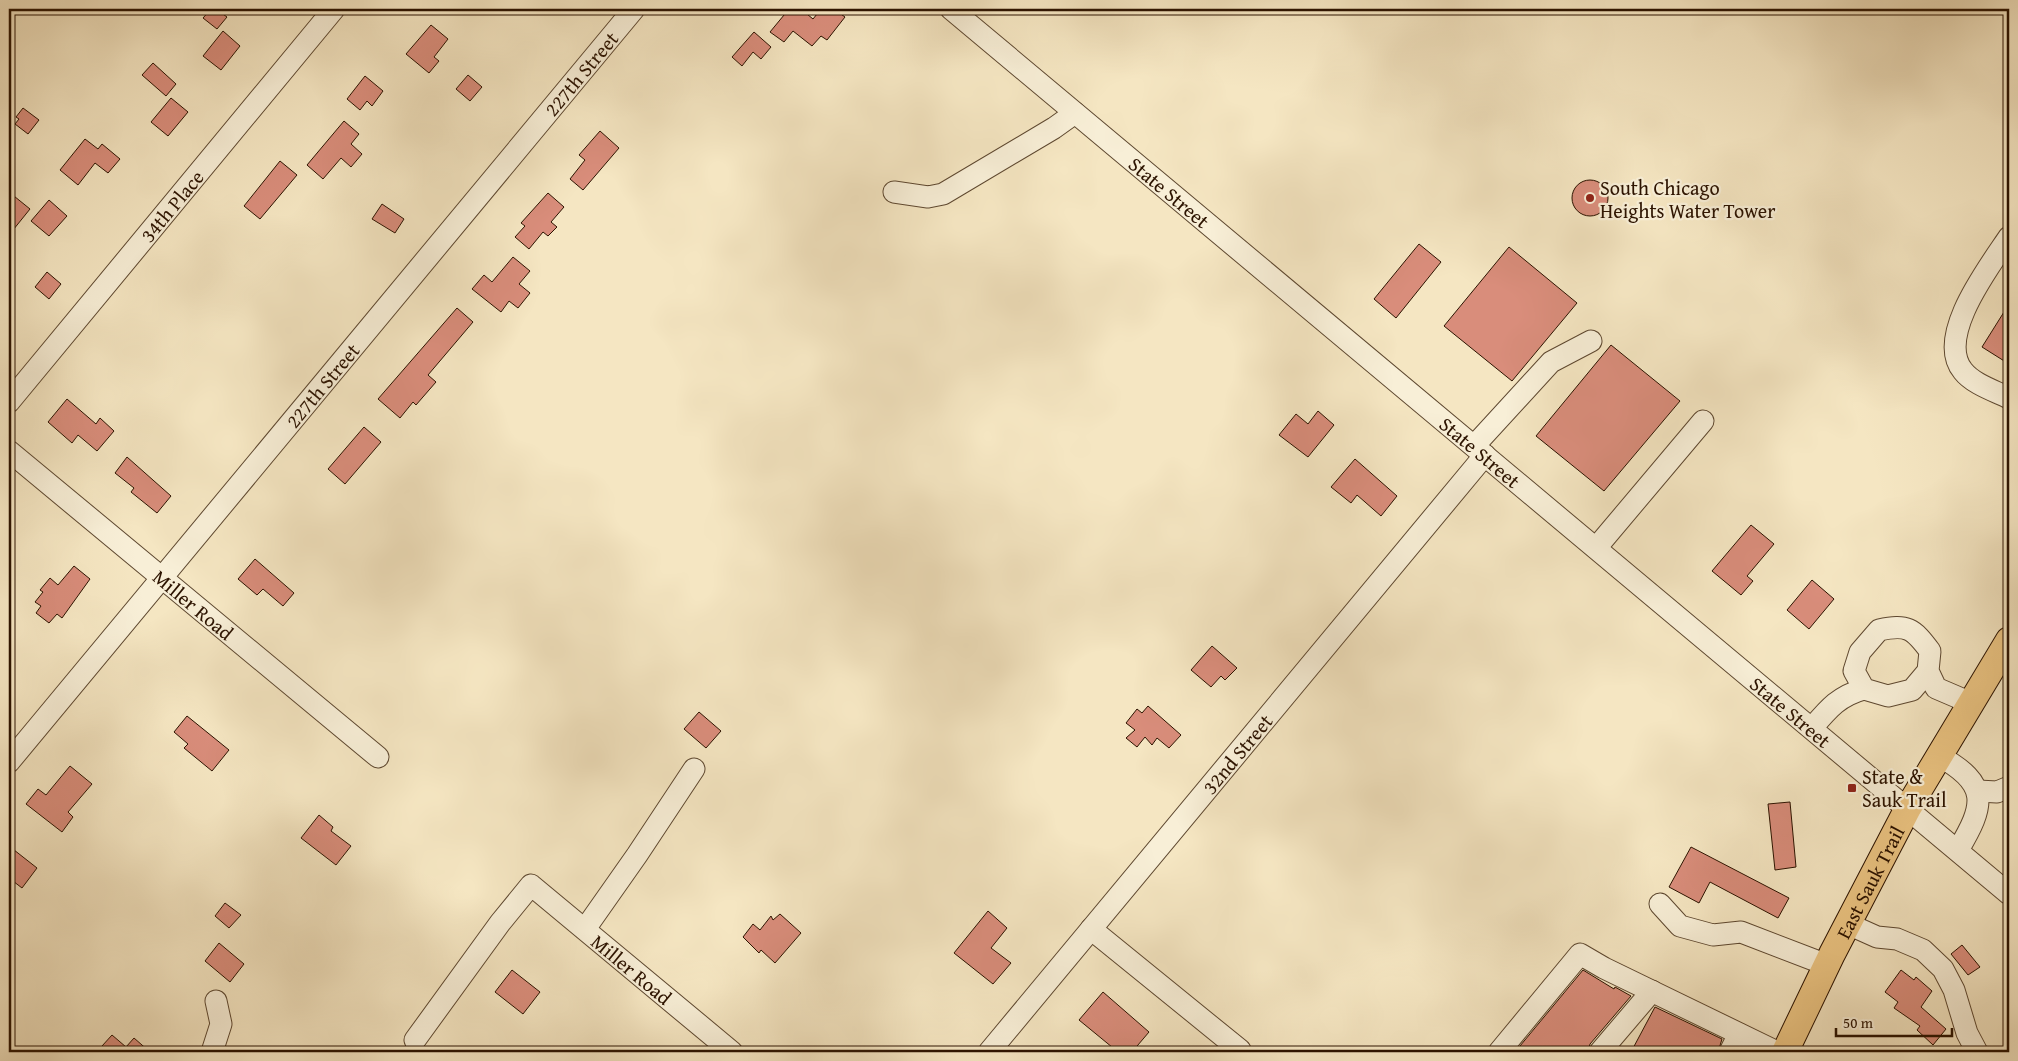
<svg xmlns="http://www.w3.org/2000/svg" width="2018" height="1061" font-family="'Gentium Book Plus',serif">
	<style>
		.building { fill: #d98d7b; stroke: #2c1300 }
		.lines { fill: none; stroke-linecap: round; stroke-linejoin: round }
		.minor-casing { stroke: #5e4830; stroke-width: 23 }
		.major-casing { stroke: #2c1300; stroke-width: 28 }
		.minor { stroke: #f8efd7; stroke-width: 21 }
		.major { stroke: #eac381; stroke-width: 26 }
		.poi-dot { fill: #8f2418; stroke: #f8efd7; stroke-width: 2 }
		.labels { text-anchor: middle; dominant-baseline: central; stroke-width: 4.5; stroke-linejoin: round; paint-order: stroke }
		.street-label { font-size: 20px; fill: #2c1300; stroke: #f8efd7 }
		.poi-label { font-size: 20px; fill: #2c1300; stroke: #f8efd7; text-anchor: start }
	</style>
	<rect width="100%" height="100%" fill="#f5e6c2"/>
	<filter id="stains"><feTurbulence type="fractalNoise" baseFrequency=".004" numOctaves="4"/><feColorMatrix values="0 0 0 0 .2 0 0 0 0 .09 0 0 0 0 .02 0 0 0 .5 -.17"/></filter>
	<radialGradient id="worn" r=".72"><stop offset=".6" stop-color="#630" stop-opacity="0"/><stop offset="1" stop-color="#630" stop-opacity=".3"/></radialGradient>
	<g class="building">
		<path d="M211,9H216L227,17L217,29L203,18Z"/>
		<path d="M789,9H801L813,19L821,9H834L845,17L827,40L821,36L812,46L793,31L784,42L770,32Z"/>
		<path d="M431,25L448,39L434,57L439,61L429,73L406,54Z"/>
		<path d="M223,31L240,46L221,70L203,56Z"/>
		<path d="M754,32L771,47L761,59L753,52L742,66L732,57Z"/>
		<path d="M153,63L176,84L166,96L142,75Z"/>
		<path d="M468,75L482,87L470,101L456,89Z"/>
		<path d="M365,76L383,91L372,106L367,101L360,110L347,99Z"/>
		<path d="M171,98L188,112L168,136L151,122Z"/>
		<path d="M23,108L39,120L28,134L15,124L19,119L16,117Z"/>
		<path d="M344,121L359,134L351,144L362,154L351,167L341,158L323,179L307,165Z"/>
		<path d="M600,131L619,148L583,190L570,179L585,160L579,155Z"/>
		<path d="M85,139L98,149L102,144L120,159L108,173L95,163L78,185L60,170Z"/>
		<path d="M280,161L297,175L260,219L244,206Z"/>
		<circle cx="1590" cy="198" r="18"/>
		<path d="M9,192L30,209L9,235Z"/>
		<path d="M548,193L564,207L551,222L557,227L548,236L543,232L529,249L515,237L525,226L521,223Z"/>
		<path d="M49,200L67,216L49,236L31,221Z"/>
		<path d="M382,204L404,219L395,233L372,219Z"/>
		<path d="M1419,244L1441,262L1396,318L1374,299Z"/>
		<path d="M1509,247L1577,303L1512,381L1444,326Z"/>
		<path d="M513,257L530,271L519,284L530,293L518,308L509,301L501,312L472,289L484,275L492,282Z"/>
		<path d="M47,272L61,284L49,299L35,287Z"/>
		<path d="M2009,304V364L1982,347Z"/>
		<path d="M457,308L473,322L428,375L436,382L416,405L413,402L400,418L378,399Z"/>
		<path d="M1611,345L1680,401L1604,491L1536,436Z"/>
		<path d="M67,399L96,424L100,418L114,431L97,451L78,435L72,443L48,422Z"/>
		<path d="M1318,411L1334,425L1308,457L1279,435L1296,414L1308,424Z"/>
		<path d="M364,427L381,442L345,484L328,469Z"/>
		<path d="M127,457L171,496L157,513L131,492L134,488L115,473Z"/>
		<path d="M1355,459L1397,496L1381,516L1357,495L1351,503L1331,487Z"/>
		<path d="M1751,525L1774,544L1747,576L1753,581L1741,595L1712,571Z"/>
		<path d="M255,559L294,593L283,606L263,589L257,595L238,579Z"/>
		<path d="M74,566L90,579L62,618L57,614L49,623L36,613L41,606L35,602L43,592L40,590L50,578L58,585Z"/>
		<path d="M1812,580L1834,599L1809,629L1787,610Z"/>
		<path d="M1212,646L1237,668L1225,680L1221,676L1211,687L1191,670Z"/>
		<path d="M1148,706L1181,735L1169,748L1157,738L1152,745L1145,737L1137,747L1126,738L1135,730L1126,723L1137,709L1142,713Z"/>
		<path d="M699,712L721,731L706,748L684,729Z"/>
		<path d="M187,716L229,750L212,771L184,748L188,744L174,732Z"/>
		<path d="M70,766L92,784L68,812L73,817L62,832L26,804L38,789L46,795Z"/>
		<path d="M1790,802L1796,867L1775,870L1768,804Z"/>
		<path d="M319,815L333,827L331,831L351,846L336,865L301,838Z"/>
		<path d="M9,846L37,868L22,888L9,878Z"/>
		<path d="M1691,847L1789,898L1778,918L1710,882L1699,903L1669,887Z"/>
		<path d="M225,903L241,915L229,928L215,916Z"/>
		<path d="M988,911L1007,928L991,948L1011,963L993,984L954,953Z"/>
		<path d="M780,914L801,933L775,963L761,950L759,953L743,937L753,924L760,930L771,916L773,920Z"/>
		<path d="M219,943L244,964L230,982L205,961Z"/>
		<path d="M1962,945L1980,967L1968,975L1951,954Z"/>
		<path d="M512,970L540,992L523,1014L495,992Z"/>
		<path d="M1583,970L1614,989L1615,987L1631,996L1590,1044L1588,1052H1515Z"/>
		<path d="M1901,970L1914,980L1916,977L1932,991L1921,1007L1946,1029L1933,1045L1917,1030L1920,1026L1894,1008L1898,1002L1885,992Z"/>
		<path d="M1103,992L1149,1032L1132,1052H1118L1079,1020Z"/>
		<path d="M1655,1007L1722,1039L1718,1052H1631Z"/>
		<path d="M112,1035L126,1047L134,1038L150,1052H109L102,1046Z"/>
	</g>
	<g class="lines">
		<g class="minor-casing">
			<g id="minor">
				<path id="s1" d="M951,9L2009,894"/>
				<path d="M894,192L928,197L943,194L1054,128L1075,113"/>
				<path d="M2009,237C1989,267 1935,337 1963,371C1973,384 1995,391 2009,398"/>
				<path id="s2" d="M9,402L334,9"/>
				<path d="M1474,446L1551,362L1591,341"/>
				<path id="s3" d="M9,451L378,757"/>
				<path d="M1596,548L1703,421"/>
				<path d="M1928,671L1912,690L1888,696L1864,689L1854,671L1860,652L1879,630C1907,624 1913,628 1930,651L1928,671L1936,688L1971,703"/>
				<path d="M1812,728C1829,708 1839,696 1864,689"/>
				<path d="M1939,756C1990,784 1985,805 1958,850"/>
				<path id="s4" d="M9,762L634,9"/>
				<path d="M1978,791L1997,792L2009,787"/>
				<path d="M1660,904L1680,926L1713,935L1741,932L1827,965"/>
				<path d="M1848,924L1877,937L1897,939L1923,950L1943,969L1954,990L1967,1033L1977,1052"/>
				<path d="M585,929L637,855L694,769"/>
				<path d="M1091,929L1240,1050"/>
				<path id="s5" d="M415,1040L500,923L531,885L732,1052"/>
				<path d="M212,1052L221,1024L216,1001"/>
				<path id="s6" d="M989,1052L1485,455"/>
				<path d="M1499,1052L1580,954L1604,968L1777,1052"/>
				<path d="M1600,1052L1652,991"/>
				<path d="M1730,1052L1739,1034"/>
			</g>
		</g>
		<g class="major-casing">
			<g id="major">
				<path id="s7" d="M1785,1052L1832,954L1908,808L2009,640"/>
			</g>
		</g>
		<use href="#minor" class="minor"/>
		<use href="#major" class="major"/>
	</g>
	<g class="poi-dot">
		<circle cx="1590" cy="198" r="5"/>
		<rect x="1847" y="783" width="10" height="10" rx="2.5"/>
	</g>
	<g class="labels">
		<g class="street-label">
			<text stroke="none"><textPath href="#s4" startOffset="895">227th Street</textPath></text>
			<text stroke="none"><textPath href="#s1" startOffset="285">State Street</textPath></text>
			<text stroke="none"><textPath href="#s2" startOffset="255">34th Place</textPath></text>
			<text stroke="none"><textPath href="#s4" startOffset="490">227th Street</textPath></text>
			<text stroke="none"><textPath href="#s1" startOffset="690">State Street</textPath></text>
			<text stroke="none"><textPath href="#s3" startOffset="240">Miller Road</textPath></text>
			<text stroke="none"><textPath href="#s1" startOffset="1095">State Street</textPath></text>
			<text stroke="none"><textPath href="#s6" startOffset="388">32nd Street</textPath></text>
			<text stroke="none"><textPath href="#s7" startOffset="190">East Sauk Trail</textPath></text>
			<text stroke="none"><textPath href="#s5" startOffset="325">Miller Road</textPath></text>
		</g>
		<g class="poi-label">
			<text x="1600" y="187">South Chicago<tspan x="1600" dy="23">Heights Water Tower</tspan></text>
			<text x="1862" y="776">State &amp;<tspan x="1862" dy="23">Sauk Trail</tspan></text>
		</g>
	</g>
	<rect width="2018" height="1061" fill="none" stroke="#f5e6c2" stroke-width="30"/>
	<rect x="10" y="10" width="1998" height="1041" fill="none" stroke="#2c1300" stroke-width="2.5"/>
	<rect x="15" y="15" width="1988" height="1031" fill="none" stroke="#2c1300"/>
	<path d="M1836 1028v8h116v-8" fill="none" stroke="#2c1300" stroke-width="2.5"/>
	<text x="1843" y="1028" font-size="15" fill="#2c1300" stroke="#f8efd7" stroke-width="4" paint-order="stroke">50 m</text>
	<rect width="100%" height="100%" filter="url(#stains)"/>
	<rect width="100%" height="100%" fill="url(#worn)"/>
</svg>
